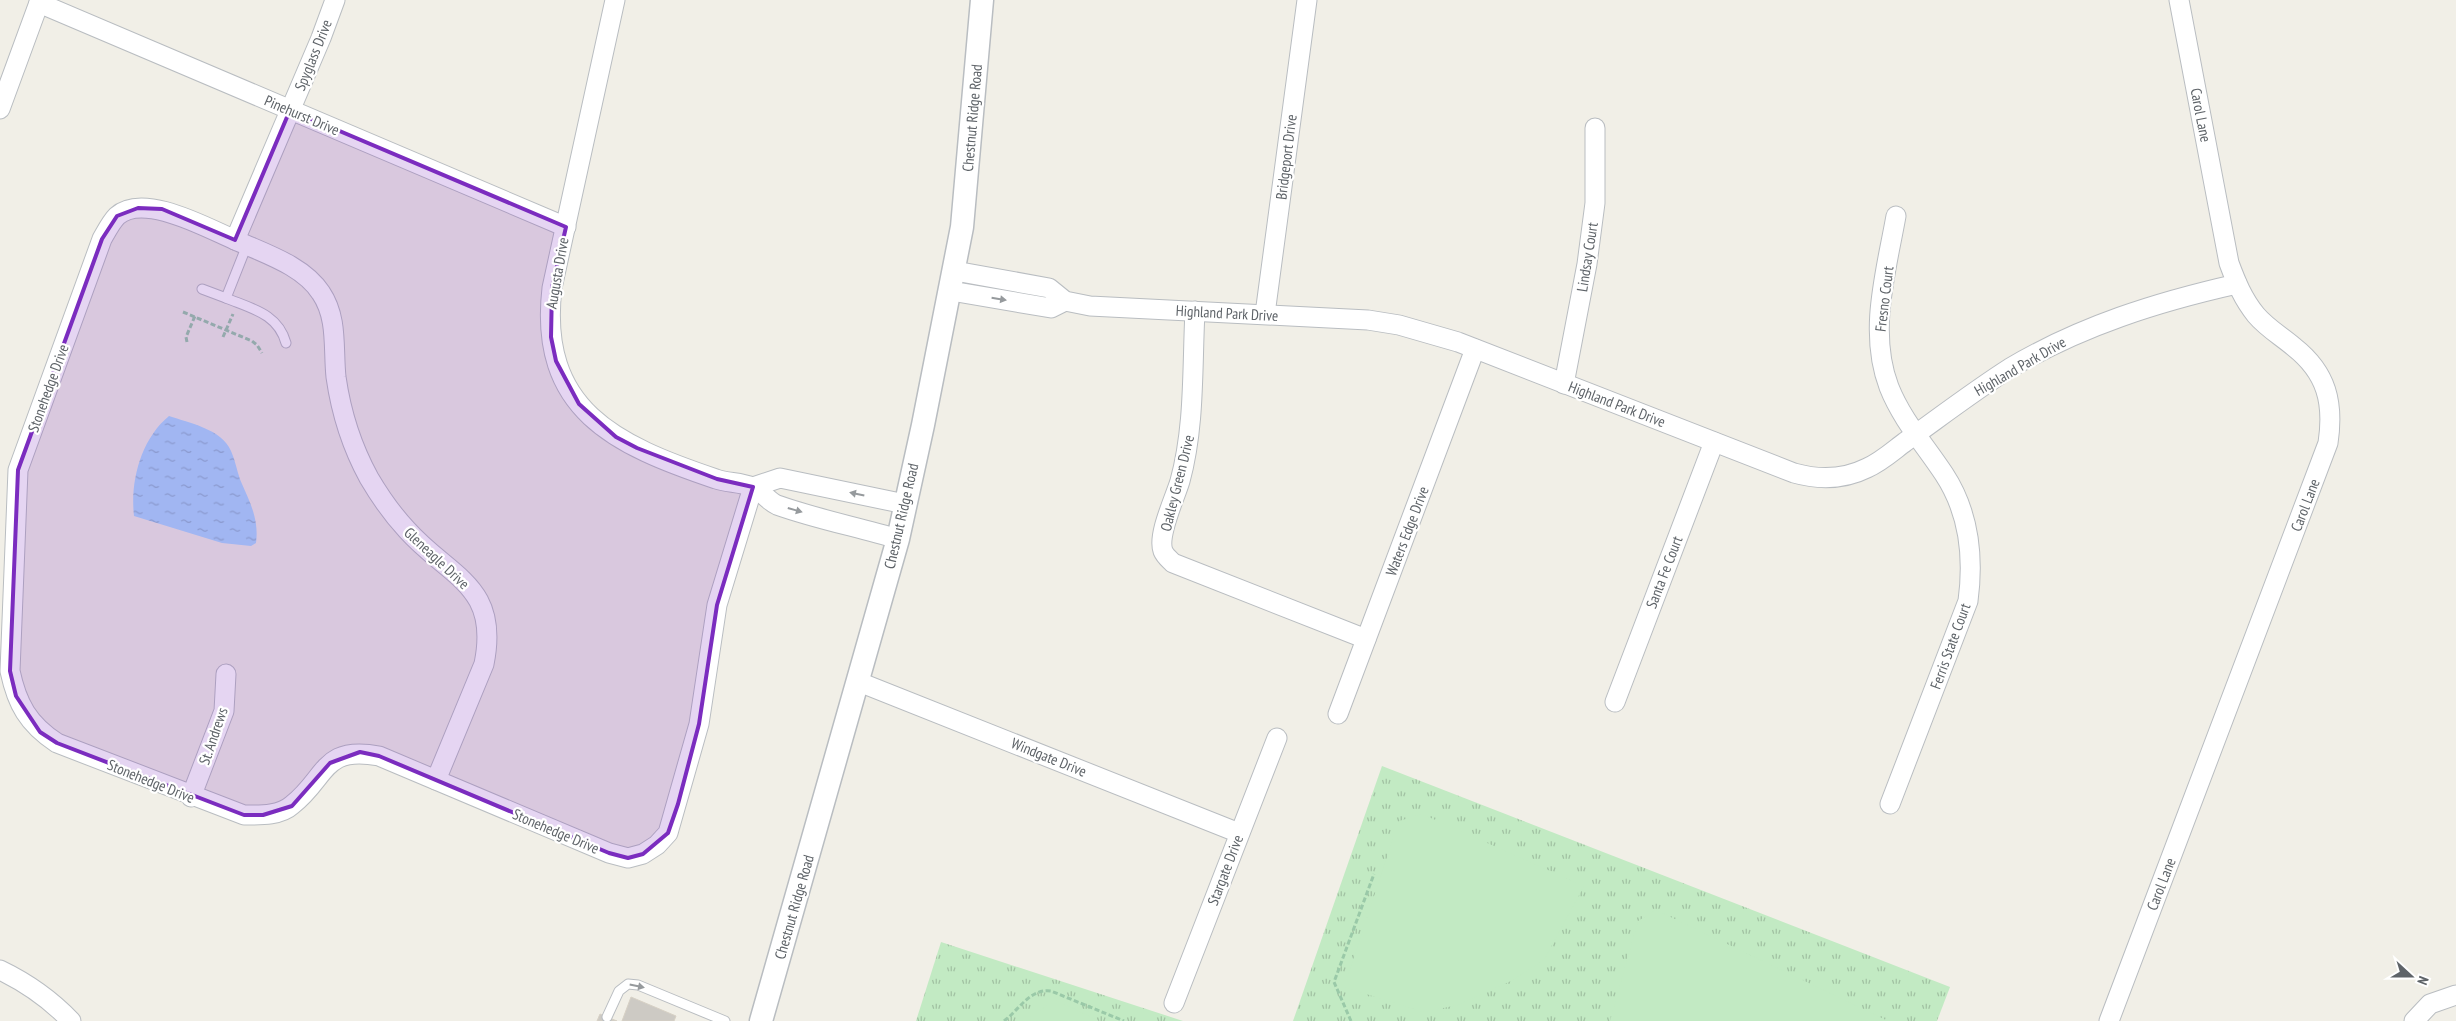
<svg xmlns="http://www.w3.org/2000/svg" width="2456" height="1021" font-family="'PT Sans Narrow',sans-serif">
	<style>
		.park { fill: url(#park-tufts) }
		.pitch { fill: #c2eac3 }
		.water { fill: url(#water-ripples) }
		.building { fill: #cdcac4; stroke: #d7d1c5 }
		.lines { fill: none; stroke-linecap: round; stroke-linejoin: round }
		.service-casing { stroke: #b9bdc1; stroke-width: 11 }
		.minor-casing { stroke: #b9bdc1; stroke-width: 21 }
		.tertiary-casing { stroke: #b9bdc1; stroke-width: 25 }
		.path { stroke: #9ac9a8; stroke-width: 3; stroke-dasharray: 5 2.5; stroke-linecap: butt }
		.service { stroke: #fff; stroke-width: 9 }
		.minor { stroke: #fff; stroke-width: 19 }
		.tertiary { stroke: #fff; stroke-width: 22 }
		.oneway { fill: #969a9d }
		.marked { fill: #7b2cbf; fill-opacity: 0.2; stroke: #7b2cbf; stroke-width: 4; stroke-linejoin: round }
		.labels { text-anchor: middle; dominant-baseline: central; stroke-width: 4.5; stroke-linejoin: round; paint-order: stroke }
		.street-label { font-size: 15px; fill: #5e6368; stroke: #fff }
	</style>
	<defs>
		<pattern id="park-tufts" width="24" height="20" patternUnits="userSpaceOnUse" patternTransform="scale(1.25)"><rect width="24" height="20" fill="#c2eac3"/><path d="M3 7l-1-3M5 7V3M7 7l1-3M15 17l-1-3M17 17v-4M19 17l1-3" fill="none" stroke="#a1c1a2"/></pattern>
		<pattern id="water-ripples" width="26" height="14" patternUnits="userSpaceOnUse" patternTransform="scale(1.25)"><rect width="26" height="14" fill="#aad9ff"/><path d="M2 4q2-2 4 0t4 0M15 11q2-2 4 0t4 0" fill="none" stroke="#8eb4d2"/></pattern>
	</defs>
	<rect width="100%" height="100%" fill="#f1efe7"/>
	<g class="park">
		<path d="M1382,766L1950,987L1937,1021H1293Z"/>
		<path d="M941,942L1183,1021H916Z"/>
	</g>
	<g class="pitch">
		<path d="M1422,814L1584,886L1544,960L1511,981L1458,1005L1423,1012L1344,987L1399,821Z"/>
		<path d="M1656,910L1888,1021H1610L1638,921Z"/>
		<path d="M1056,1000L1099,1021H1030L1031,1016Z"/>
	</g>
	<path class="water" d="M169,416C189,423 222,429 231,451C236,462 237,473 242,484C251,504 259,521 256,543L251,546L222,543L134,516C130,481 141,439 169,416Z"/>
	<g class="building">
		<path d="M631,997L676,1016L674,1021H622Z"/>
		<path d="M600,1014L617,1021H597Z"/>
	</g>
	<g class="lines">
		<g class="service-casing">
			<g id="service">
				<path d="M202,289L226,298L247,245"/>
				<path d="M226,298C253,309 278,314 286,343"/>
				<path d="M607,1017L619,991L628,984L638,985L725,1021"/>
			</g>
		</g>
		<g class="minor-casing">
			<g id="minor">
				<path d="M335,0L321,38L235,240C207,228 143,192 117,216C111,222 106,232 102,239L18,470L10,671C17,704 28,724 57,743L244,815C259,815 280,816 292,805C327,778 322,745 379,756L609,853L628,858L643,854L657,845L668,833L699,724L717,605L753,487"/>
				<path d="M615,0L552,288C538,410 615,445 716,479C727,483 741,482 752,487C762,491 768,501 777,505C816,519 858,527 898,539"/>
				<path d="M39,3L566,227"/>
				<path d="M0,109L40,0"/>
				<path d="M235,240C263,253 303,265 321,293C338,318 333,349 336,377C341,412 352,447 369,478C379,495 393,515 407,530C450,578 500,585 484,664L436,780"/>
				<path d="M955,271L1049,288L1065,301L1090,306L1368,320L1399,325L1458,342L1794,473C1819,480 1843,480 1867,468C1881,462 1893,451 1905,442C1940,417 1974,391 2010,368C2081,326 2157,302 2237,284"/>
				<path d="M951,291L1051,308L1065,301"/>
				<path d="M1195,311C1192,368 1195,426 1180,481C1175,498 1157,535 1163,551C1165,556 1169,559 1173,563L1366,639"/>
				<path d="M1265,314L1307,0"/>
				<path d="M1564,384L1587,264L1595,203V128"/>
				<path d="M753,487L780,478L905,504"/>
				<path d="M859,682L1239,833"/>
				<path d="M1615,702L1714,442"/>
				<path d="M1338,714L1475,349"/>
				<path d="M191,797L224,711L226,674"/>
				<path d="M1890,804L1968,601C1974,556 1969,512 1944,474C1925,445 1902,420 1889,387C1868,332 1886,272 1896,216"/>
				<path d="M0,970C27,983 50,999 71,1021"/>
				<path d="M1174,1003L1277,738"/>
				<path d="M2109,1021L2328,443C2334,403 2327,373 2294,347C2281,336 2267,328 2256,315C2243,299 2236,282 2229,263L2179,0"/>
				<path d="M2414,1021L2430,1004L2456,995"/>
			</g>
		</g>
		<g class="tertiary-casing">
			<path id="tertiary" d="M761,1021L898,539L923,425L962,227L982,0"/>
		</g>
		<g class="path">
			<path d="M183,312L252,341L257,345L262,353"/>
			<path d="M223,337L233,314"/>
			<path d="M187,342L186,337L195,316"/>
			<path d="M1004,1021C1019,1010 1030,988 1051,991L1124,1021"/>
			<path d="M1351,1021L1334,982L1374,874"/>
		</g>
		<use href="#service" class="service"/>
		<use href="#minor" class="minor"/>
		<use href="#tertiary" class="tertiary"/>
	</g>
	<defs><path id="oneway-solid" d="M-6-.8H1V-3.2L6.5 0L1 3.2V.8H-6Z" transform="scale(1.25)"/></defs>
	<g class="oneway">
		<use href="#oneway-solid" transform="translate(999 299) rotate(9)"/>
		<use href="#oneway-solid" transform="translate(857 494) rotate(-168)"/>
		<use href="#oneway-solid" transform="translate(795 510) rotate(16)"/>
		<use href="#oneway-solid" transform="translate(637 986) rotate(12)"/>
	</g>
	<path class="marked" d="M290,110L566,227L552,288L551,337L556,361L579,404L616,437L637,448L717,479L753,487L717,605L699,724L678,804L668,833L643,854L628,858L609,853L379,756L360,752L330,763L292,806L263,815H244L57,743L40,732L16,696L10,671L18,470L102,239L117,216L138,208L162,209L235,240Z"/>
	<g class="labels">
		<g class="street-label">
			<text transform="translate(313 55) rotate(-68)">Spyglass Drive</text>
			<text transform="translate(302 115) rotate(23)">Pinehurst Drive</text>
			<text transform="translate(2201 115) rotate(79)">Carol Lane</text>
			<text transform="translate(972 118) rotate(-85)">Chestnut Ridge Road</text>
			<text transform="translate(1286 157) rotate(-83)">Bridgeport Drive</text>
			<text transform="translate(1587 257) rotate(-81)">Lindsay Court</text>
			<text transform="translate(557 273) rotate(-80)">Augusta Drive</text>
			<text transform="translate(1884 299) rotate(-83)">Fresno Court</text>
			<text transform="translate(1227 313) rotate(3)">Highland Park Drive</text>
			<text transform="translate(2020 366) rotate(-30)">Highland Park Drive</text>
			<text transform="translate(48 388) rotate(-70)">Stonehedge Drive</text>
			<text transform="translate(1617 404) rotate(21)">Highland Park Drive</text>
			<text transform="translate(1177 483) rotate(-76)">Oakley Green Drive</text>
			<text transform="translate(2305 505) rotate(-69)">Carol Lane</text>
			<text transform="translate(901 516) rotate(-77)">Chestnut Ridge Road</text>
			<text transform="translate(1407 531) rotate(-69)">Waters Edge Drive</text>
			<text transform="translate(437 558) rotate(43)">Gleneagle Drive</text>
			<text transform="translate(1664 572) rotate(-69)">Santa Fe Court</text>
			<text transform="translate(1950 646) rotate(-70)">Ferris State Court</text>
			<text transform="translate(213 736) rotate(-71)">St. Andrews</text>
			<text transform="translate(1049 757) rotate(22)">Windgate Drive</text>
			<text transform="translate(151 781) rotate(22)">Stonehedge Drive</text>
			<text transform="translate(556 831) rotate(23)">Stonehedge Drive</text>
			<text transform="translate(1225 870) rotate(-69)">Stargate Drive</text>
			<text transform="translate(2161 884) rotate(-69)">Carol Lane</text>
			<text transform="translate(794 907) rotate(-74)">Chestnut Ridge Road</text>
		</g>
	</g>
	<g transform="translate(2411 976) rotate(111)" stroke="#ffffff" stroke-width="4" paint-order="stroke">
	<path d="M0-4L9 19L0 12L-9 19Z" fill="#5e6368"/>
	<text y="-8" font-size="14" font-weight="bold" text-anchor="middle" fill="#5e6368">N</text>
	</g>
</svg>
